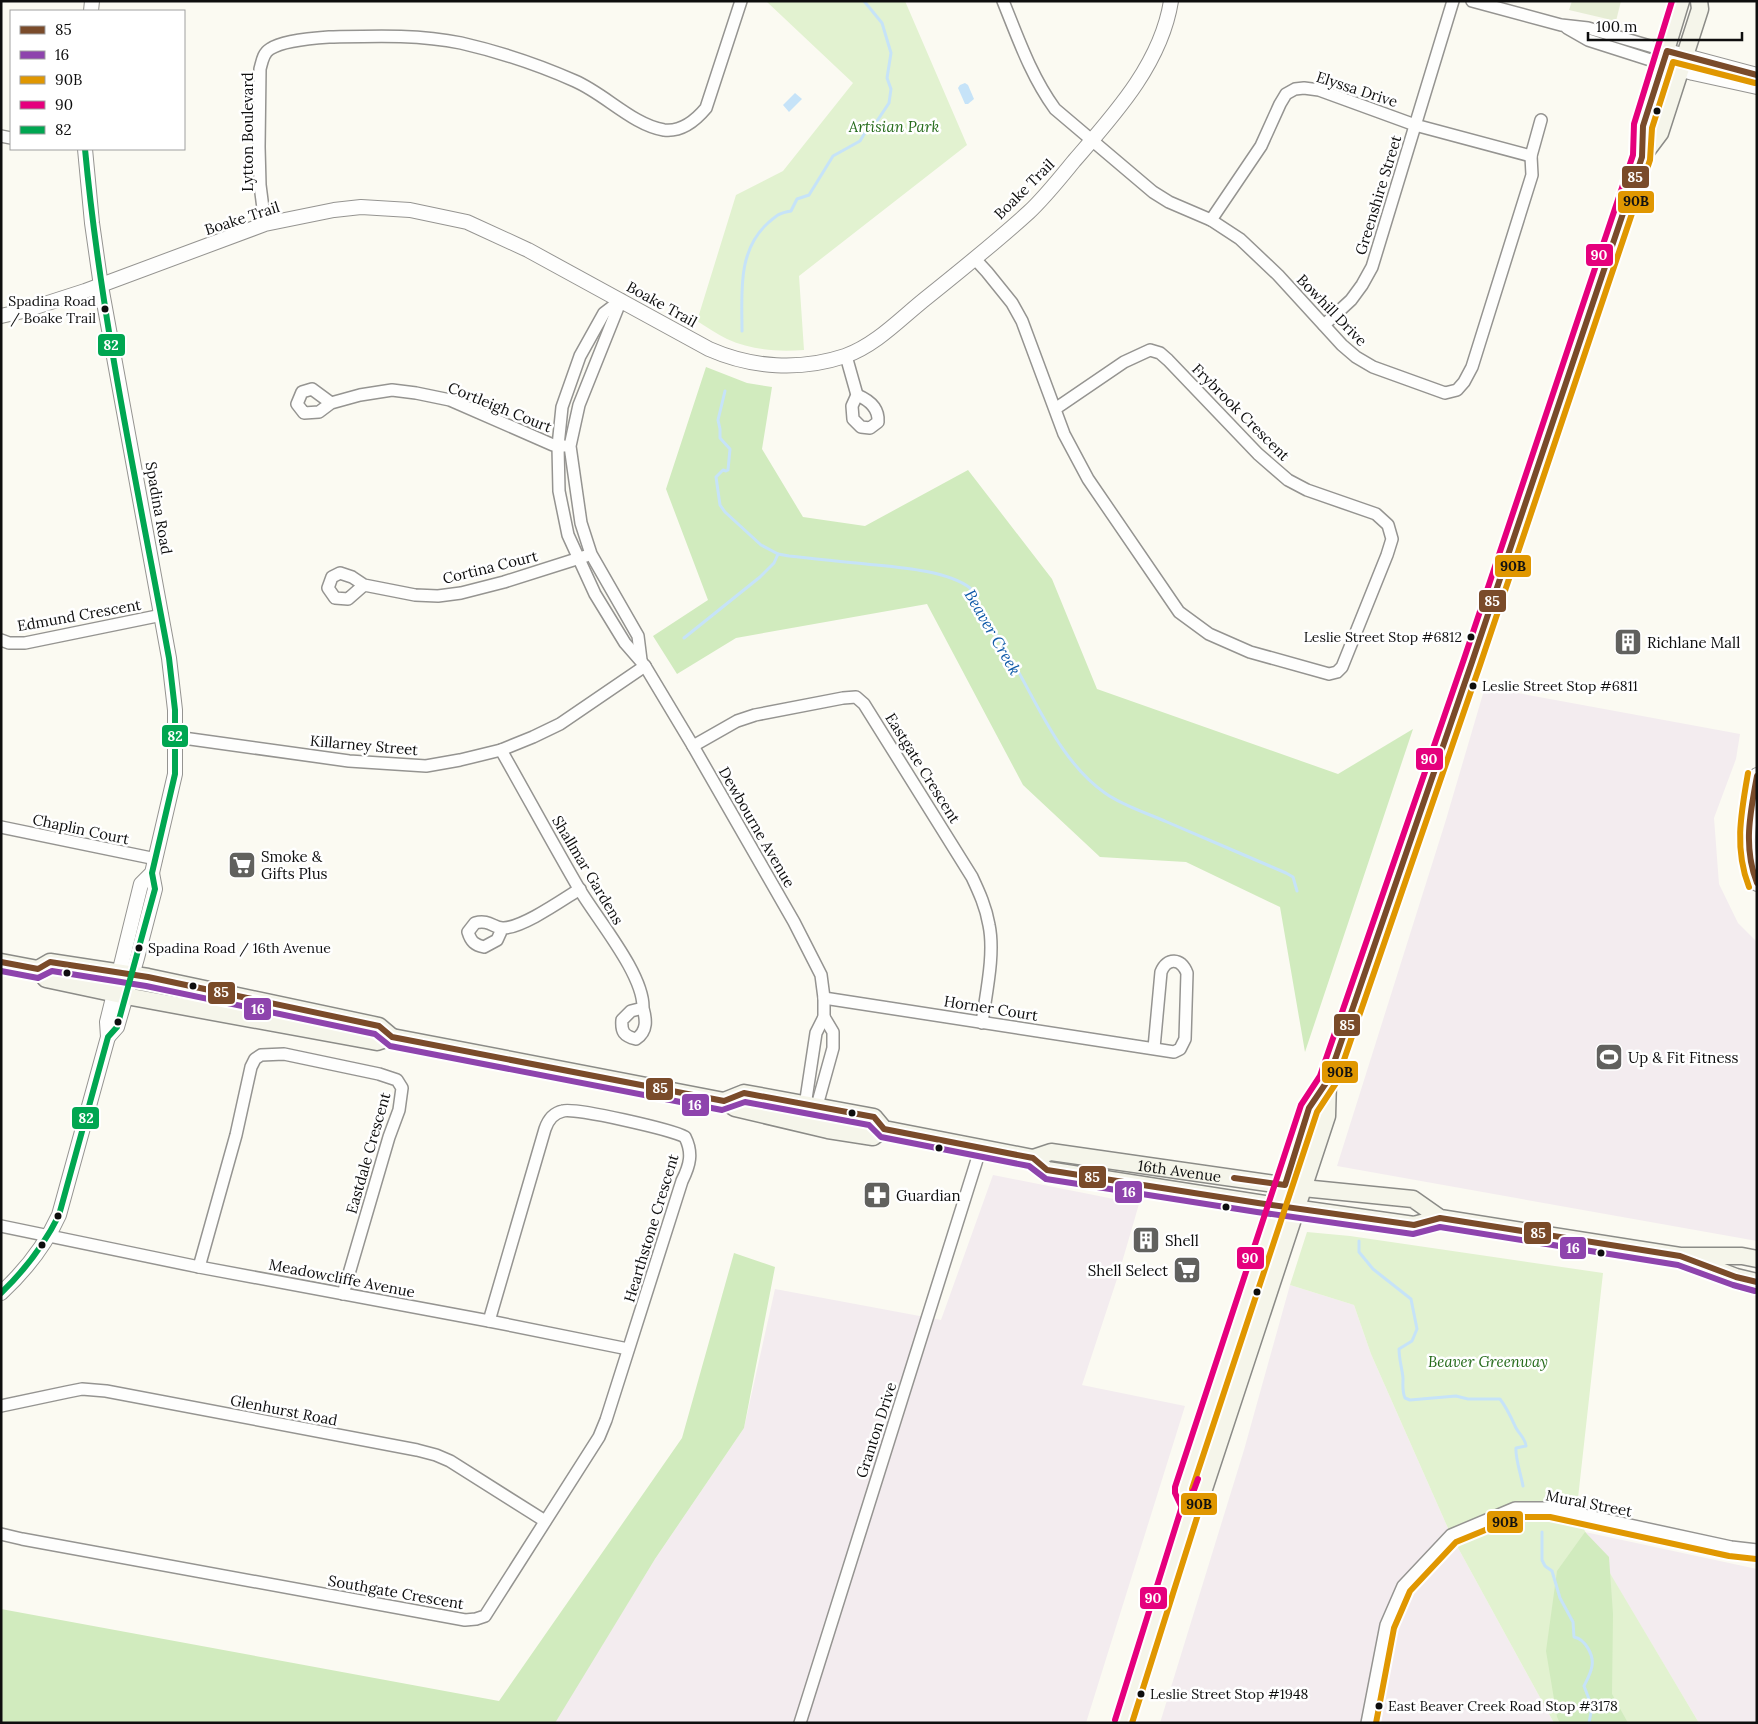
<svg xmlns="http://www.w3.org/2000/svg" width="1758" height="1724" font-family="Lora,serif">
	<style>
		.industrial { fill: #f3ecef }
		.green { fill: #e2f2d0 }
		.forest { fill: #d1ebbe }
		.cemetery { fill: #e6edd5 }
		.water { fill: #c6e3f8 }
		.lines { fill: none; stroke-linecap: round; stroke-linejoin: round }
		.stream { stroke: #c6e3f8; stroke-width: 3 }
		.minor-casing { stroke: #959491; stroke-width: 14 }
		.tertiary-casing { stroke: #959491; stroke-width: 16 }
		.secondary-casing { stroke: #8b8b87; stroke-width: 19 }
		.minor { stroke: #fefefd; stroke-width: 11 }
		.tertiary { stroke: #fefefd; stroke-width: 14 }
		.secondary { stroke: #f5f5ea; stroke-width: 16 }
		.bus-1-casing { stroke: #fff; stroke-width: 10 }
		.bus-2-casing { stroke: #fff; stroke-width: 10 }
		.bus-3-casing { stroke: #fff; stroke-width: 10 }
		.bus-4-casing { stroke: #fff; stroke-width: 10 }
		.bus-5-casing { stroke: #fff; stroke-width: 10 }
		.bus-1 { stroke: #7a4b2a; stroke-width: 6 }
		.bus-2 { stroke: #8e44ad; stroke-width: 6 }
		.bus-3 { stroke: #e09701; stroke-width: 6 }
		.bus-4 { stroke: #e5007d; stroke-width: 6 }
		.bus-5 { stroke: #00a651; stroke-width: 6 }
		.bus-dot { fill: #0e0e0e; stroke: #fff; stroke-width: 2 }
		.labels { text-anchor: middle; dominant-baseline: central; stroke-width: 5; stroke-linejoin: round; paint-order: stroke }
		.bus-label { font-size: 14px; fill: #0e0e0e; stroke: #fff; text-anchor: start }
		.street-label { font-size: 15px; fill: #0e0e0e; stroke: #fff }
		.park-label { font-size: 15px; font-style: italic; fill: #246a19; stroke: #fff }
		.poi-label { font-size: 15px; fill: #0e0e0e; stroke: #fff; text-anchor: start }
		.water-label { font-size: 16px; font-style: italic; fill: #0e5aa8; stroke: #fff }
		.line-badge { stroke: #fff; stroke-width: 2 }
		.badge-label { font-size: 14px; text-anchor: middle; font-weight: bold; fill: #fff }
		.pale-badge-label { font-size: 14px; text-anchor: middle; font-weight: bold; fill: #111 }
	</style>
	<rect width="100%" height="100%" fill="#fbfaf2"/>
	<g class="industrial">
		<path d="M1485,687L1740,734L1736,759L1714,818L1719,884L1738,923L1757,942V1241L1337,1166L1445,823Z"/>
		<path d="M993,1175L1139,1204L1118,1276L1082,1385L1185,1406L1086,1723H554L655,1559L744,1428L775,1289L941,1320Z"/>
		<path d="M1290,1285L1354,1305L1371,1354L1451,1535L1554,1723H1160L1244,1450Z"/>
		<path d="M1585,1532L1757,1569V1723H1699Z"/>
	</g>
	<g class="green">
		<path d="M766,1H905L967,145L799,276L804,350C777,352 751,350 727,339C717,334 707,327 697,321L736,195L783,171L853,83Z"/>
		<path d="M1307,1232L1350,1236L1603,1273L1576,1516L1699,1723H1554L1451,1535L1371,1354L1354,1305L1290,1285Z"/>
	</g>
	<g class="forest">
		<path d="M706,367L747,383L772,387L762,449L803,517L865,526L968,470L1052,579L1097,689L1338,774L1413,729L1305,1052L1280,907L1186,862L1100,857L1023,785L927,604L736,638L677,674L653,636L708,600L666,489Z"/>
		<path d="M734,1253L775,1267L744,1428L655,1559L555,1723H1V1609L499,1701L682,1438Z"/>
		<path d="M1585,1532L1609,1557L1613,1614L1612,1694L1628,1723H1560L1557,1717L1546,1651L1557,1571Z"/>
	</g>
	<path class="cemetery" d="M1572,1H1621L1616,21L1569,10Z"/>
	<g class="water">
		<path d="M965,83L968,85L974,99L968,104H965L958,88L960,85Z"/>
		<path d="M795,93L802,99L789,112L783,105Z"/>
	</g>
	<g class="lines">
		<g class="stream">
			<path d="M742,331C742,293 737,251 768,223C777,215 779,213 791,211L797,199L809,195L833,156L860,141L866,131L875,124L889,103L891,89L887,78L891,53L882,23L864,1"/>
			<path d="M725,391L718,420L720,429V438L730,449L728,470L726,471L723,470L716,477L720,505L725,512L761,545L778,554L789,556C814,559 840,561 866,564C895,567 947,570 970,588C983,614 999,638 1014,664C1039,707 1062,763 1105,793C1123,806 1147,813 1167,822C1207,839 1246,856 1286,873L1293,877L1297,891"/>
			<path d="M684,638L760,577L774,563L778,554"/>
			<path d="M1359,1241V1252L1373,1269L1411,1299L1417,1329L1412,1341L1399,1349C1399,1359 1402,1368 1403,1378C1403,1385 1402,1391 1405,1398L1410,1400L1456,1396L1468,1399H1500C1507,1408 1511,1417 1516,1428C1520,1435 1525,1438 1526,1446L1516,1448C1515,1457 1521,1475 1523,1486"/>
			<path d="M1542,1532V1560L1545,1566L1552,1571L1560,1598L1573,1622L1574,1637C1585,1639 1594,1655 1592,1666C1591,1673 1587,1680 1584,1686L1592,1707L1589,1723"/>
		</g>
		<g class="minor-casing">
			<g id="minor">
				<path d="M1003,1C1018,38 1031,76 1055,109L1153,192L1169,202L1211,220L1240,239L1278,275L1342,345L1356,357L1373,367L1445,393L1457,390L1464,382L1472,367L1532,175L1531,156L1541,120"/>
				<path d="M1472,1L1561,25L1588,28L1667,51"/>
				<path d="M1567,28L1588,40L1663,64"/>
				<path d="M1,136L11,138"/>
				<path d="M1211,220L1261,146L1280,104L1286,94L1295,89L1304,88L1319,90L1415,125L1531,156"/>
				<path d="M265,224L260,185L259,147L260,69C262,62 263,53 270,49C282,41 314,38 329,37C373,36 418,34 461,43C500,52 539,65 575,81C605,94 633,125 664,130C681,132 696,120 706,108L741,1"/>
				<path d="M975,259L987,272L1012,303L1022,321L1064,434L1088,479L1179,612L1209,634L1250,652L1329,674L1337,672L1342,667L1387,555L1392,539L1388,525L1376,514L1307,490L1288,480L1258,454L1168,360L1160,353L1150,350L1124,362L1055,409"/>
				<path d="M621,300L604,313L580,356L562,407L558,446L559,491L568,535L595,594L625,643L645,666L693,746L794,922L821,975L824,998V1017L816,1033L806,1099L812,1106"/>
				<path d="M621,300L579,405L570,446L581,523L591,554L638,636L641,660"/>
				<path d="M1324,325L1351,300L1362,285L1372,267L1453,1"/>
				<path d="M846,356L857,395"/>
				<path d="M857,395C869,400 879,408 878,422L870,428L861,427L853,419L852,406Z"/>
				<path d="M331,403L312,389L302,392L297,404L304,413L319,412L331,403L360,395L392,390L416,393L450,400L553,445L564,446"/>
				<path d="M364,585L348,599L335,598L328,588L332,577L340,573L352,577L364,585L415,595L438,596L461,593L504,582L586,556"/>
				<path d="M1,640L9,643H25L162,615"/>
				<path d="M176,737L349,761L426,766L460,760L501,750L533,737L560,724L645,666"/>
				<path d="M693,746L737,721L755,715L843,698L856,697L864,704L972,877C979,892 986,907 989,925C995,954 986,993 982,1023"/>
				<path d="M501,750C527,796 552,842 578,887C596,918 644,974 643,1008L631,1011L622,1020C621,1032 624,1036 636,1039C648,1031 646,1019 643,1008"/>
				<path d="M1,827L156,859"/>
				<path d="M502,929L497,940L484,947C475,945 471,942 468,932L475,923C490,919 494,929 504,928C524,927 562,900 580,889"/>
				<path d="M824,998L1174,1052L1180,1049L1185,1039L1187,973C1181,958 1167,957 1161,972L1154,1048"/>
				<path d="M807,1125L812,1106L818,1102L833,1048V1032L824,1017"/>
				<path d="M1,1226L199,1267L489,1321L628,1349"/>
				<path d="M199,1267L236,1135L251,1067L255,1059L261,1055L284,1054L379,1074L397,1080L402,1088L399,1110L389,1137L343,1294"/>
				<path d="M1,1406L67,1392L82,1389L106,1391L417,1450L436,1455L450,1461L545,1521"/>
				<path d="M1,1534L22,1539L465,1620L476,1619L485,1616L599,1437L606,1420L682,1181C690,1165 693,1153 685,1137C673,1130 574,1107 563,1111C553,1113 548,1120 545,1129L489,1321"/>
				<path d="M800,1723L981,1147"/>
				<path d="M1367,1723L1386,1625L1403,1586L1451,1535L1515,1508H1551L1731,1547L1757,1550"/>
			</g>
		</g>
		<g class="tertiary-casing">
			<g id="tertiary">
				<path d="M91,11L92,1"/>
				<path d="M1667,51L1757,75"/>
				<path d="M1663,64L1693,73L1757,87"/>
				<path d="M1,316L23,311L85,291L265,224L334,210L361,207L410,210L467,222L528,250L709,349C752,368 800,371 845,356C876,345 900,319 925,299C960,271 996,242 1029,212C1045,197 1060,178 1074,161C1114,115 1161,64 1171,1"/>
				<path d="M1757,775C1751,811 1740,849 1757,884"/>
				<path d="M108,1037L117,1027L137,958L155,889L152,873"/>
				<path d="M1,1293C26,1270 45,1246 59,1215L108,1037L107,1022L141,884L152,873L175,774V710L169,658L101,286L92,223L85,149"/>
			</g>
		</g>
		<g class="secondary-casing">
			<g id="secondary">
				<path d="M1642,157L1660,133L1700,9L1699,1"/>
				<path d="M1,962L38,969L46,979L126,996L377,1042L392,1037L724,1101L735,1108L828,1130L873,1137L884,1129"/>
				<path d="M38,969L50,962L148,977L379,1026L392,1037"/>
				<path d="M724,1101L744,1093L874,1117L884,1129L1033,1158L1047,1170L1258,1203L1414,1225L1440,1218"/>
				<path id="s1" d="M1033,1158L1051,1152L1303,1188L1413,1199L1440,1218L1680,1256H1742L1757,1259"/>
				<path d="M1692,1260L1736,1277L1757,1282"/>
				<path d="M1191,1506L1183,1490L1309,1108L1328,1080L1472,662L1642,157L1643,126L1681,1"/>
				<path d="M1123,1723L1191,1506L1202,1495L1327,1116L1328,1080"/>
			</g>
		</g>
		<use href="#minor" class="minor"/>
		<use href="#tertiary" class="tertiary"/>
		<use href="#secondary" class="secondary"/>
		<g class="bus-1-casing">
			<g id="bus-1">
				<path d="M1757,776C1750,813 1743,848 1757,883"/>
				<path d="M1,962L38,969L50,962L148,977L379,1026L392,1037L724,1101L744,1093L874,1117L884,1129L1033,1158L1047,1170L1258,1203L1414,1225L1440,1218L1680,1256L1736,1277L1757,1282"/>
				<path d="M1234,1178L1285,1185L1309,1108L1328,1080L1472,662L1642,157L1643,126L1667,51L1757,75"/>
			</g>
		</g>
		<g class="bus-2-casing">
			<path id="bus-2" d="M1,971L38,978L52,971L146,986L375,1034L390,1046L722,1110L745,1102L869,1125L881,1137L1029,1166L1046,1179L1257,1212L1413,1234L1440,1227L1678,1265L1733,1285L1755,1291"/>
		</g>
		<g class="bus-3-casing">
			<g id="bus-3">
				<path d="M1748,773C1741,813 1734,849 1749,887"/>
				<path d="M1132,1723L1200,1508L1199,1503L1192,1489L1317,1112L1336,1083L1480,665L1650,160L1652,128L1673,62L1755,83"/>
				<path d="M1376,1723L1394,1628L1410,1591L1456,1542L1517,1517H1550L1729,1556L1756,1559"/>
			</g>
		</g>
		<g class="bus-4-casing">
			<g id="bus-4">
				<path d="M1183,1510L1175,1493V1487L1301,1105L1320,1076L1464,659L1633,155L1634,124L1672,1"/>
				<path d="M1115,1720L1183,1503L1194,1490L1198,1479"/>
			</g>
		</g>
		<g class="bus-5-casing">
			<path id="bus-5" d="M1,1293C25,1270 44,1245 59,1215L108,1037L117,1027L155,889L152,873L175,774V710L169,658C138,489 101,320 85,149"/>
		</g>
		<use href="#bus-1" class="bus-1"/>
		<use href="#bus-2" class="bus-2"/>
		<use href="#bus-3" class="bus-3"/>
		<use href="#bus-4" class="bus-4"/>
		<use href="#bus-5" class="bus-5"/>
	</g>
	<defs>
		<g id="building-square" transform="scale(1.4375)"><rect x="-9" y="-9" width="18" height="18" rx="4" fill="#61615e" stroke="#fff"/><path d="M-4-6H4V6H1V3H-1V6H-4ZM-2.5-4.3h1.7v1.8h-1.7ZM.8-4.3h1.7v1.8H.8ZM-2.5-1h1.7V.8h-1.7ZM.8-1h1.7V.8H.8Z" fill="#fff"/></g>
		<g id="supermarket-square" transform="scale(1.4375)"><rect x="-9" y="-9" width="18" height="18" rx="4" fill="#61615e" stroke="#fff"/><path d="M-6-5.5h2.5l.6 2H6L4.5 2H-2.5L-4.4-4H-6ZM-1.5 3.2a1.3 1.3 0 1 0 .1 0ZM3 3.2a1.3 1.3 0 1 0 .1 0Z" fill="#fff"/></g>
		<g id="stadium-square" transform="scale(1.4375)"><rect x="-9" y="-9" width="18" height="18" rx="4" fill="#61615e" stroke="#fff"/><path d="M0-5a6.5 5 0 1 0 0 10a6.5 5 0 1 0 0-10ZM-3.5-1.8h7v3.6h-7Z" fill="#fff"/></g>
		<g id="pharmacy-square" transform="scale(1.4375)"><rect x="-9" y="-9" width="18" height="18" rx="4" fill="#61615e" stroke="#fff"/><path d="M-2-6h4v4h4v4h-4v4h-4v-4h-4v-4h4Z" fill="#fff"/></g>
	</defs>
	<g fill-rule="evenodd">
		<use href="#building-square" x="1628" y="642"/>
		<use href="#supermarket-square" x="242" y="865"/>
		<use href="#stadium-square" x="1609" y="1057"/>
		<use href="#pharmacy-square" x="877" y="1195"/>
		<use href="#building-square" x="1146" y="1240"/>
		<use href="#supermarket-square" x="1187" y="1270"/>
	</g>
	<g class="bus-dot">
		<circle cx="1657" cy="111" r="4.5"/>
		<circle cx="105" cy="309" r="4.5"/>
		<circle cx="1471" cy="637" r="4.5"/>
		<circle cx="1473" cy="686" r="4.5"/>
		<circle cx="139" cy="948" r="4.5"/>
		<circle cx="67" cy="973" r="4.5"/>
		<circle cx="193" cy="986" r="4.5"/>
		<circle cx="118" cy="1022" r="4.5"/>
		<circle cx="852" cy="1113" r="4.5"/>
		<circle cx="939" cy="1148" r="4.5"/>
		<circle cx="1226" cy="1207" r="4.5"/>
		<circle cx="58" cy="1216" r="4.5"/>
		<circle cx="42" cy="1245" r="4.5"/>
		<circle cx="1601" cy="1253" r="4.5"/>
		<circle cx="1257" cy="1292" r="4.5"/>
		<circle cx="1141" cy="1694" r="4.5"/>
		<circle cx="1379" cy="1706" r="4.5"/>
	</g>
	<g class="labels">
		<g class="bus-label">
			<text x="96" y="301" text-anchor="end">Spadina Road<tspan x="96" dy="17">/ Boake Trail</tspan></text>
			<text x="1462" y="637" text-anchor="end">Leslie Street Stop #6812</text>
			<text x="1482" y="686">Leslie Street Stop #6811</text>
			<text x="148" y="948">Spadina Road / 16th Avenue</text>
			<text x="1150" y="1694">Leslie Street Stop #1948</text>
			<text x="1388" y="1706">East Beaver Creek Road Stop #3178</text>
		</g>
		<g class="street-label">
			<text transform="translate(1357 89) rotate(18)">Elyssa Drive</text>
			<text transform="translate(247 132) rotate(-90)">Lytton Boulevard</text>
			<text transform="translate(1024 189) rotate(-45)">Boake Trail</text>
			<text transform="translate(1378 195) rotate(-73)">Greenshire Street</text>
			<text transform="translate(242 218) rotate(-18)">Boake Trail</text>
			<text transform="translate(662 304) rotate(29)">Boake Trail</text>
			<text transform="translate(1332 310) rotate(46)">Bowhill Drive</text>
			<text transform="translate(500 407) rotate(22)">Cortleigh Court</text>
			<text transform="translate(1241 412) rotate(45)">Frybrook Crescent</text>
			<text transform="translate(159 508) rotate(80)">Spadina Road</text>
			<text transform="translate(490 567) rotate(-14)">Cortina Court</text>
			<text transform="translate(79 615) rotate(-10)">Edmund Crescent</text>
			<text transform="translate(364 745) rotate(5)">Killarney Street</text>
			<text transform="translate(923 768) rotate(58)">Eastgate Crescent</text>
			<text transform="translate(757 827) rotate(60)">Dewbourne Avenue</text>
			<text transform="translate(81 829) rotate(12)">Chaplin Court</text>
			<text transform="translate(588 870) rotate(59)">Shallmar Gardens</text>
			<text transform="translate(991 1008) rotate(9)">Horner Court</text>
			<text transform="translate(368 1153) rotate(-74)">Eastdale Crescent</text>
			<text stroke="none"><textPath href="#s1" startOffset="149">16th Avenue</textPath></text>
			<text transform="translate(651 1228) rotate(-73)">Hearthstone Crescent</text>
			<text transform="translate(342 1278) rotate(11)">Meadowcliffe Avenue</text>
			<text transform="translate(284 1410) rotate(11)">Glenhurst Road</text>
			<text transform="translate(876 1430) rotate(-72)">Granton Drive</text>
			<text transform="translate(1589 1503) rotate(11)">Mural Street</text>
			<text transform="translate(396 1592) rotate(10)">Southgate Crescent</text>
		</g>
		<g class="park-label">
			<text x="894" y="126">Artisian Park</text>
			<text x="1488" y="1361">Beaver Greenway</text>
		</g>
		<g class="poi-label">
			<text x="1647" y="642">Richlane Mall</text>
			<text x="261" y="856">Smoke &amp;<tspan x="261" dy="17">Gifts Plus</tspan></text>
			<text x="1628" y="1057">Up &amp; Fit Fitness</text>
			<text x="896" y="1195">Guardian</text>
			<text x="1165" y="1240">Shell</text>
			<text x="1168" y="1270" text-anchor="end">Shell Select</text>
		</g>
		<g class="water-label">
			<text transform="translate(993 632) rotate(60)">Beaver Creek</text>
		</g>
	</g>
	<g class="line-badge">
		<rect x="1621" y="165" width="29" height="24" rx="5" fill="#7a4b2a"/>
		<rect x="1617" y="190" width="38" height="24" rx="5" fill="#e09701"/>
		<rect x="1585" y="243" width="29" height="24" rx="5" fill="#e5007d"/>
		<rect x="97" y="333" width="29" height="24" rx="5" fill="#00a651"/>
		<rect x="1494" y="554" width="38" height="24" rx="5" fill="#e09701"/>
		<rect x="1478" y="589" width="29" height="24" rx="5" fill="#7a4b2a"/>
		<rect x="161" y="724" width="28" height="24" rx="5" fill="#00a651"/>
		<rect x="1415" y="747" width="29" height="24" rx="5" fill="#e5007d"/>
		<rect x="207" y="981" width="29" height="24" rx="5" fill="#7a4b2a"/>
		<rect x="243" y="997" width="29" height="24" rx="5" fill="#8e44ad"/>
		<rect x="1333" y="1013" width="28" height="24" rx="5" fill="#7a4b2a"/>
		<rect x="1321" y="1060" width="38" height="24" rx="5" fill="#e09701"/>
		<rect x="645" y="1077" width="29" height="24" rx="5" fill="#7a4b2a"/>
		<rect x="681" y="1093" width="29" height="24" rx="5" fill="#8e44ad"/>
		<rect x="71" y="1106" width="29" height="24" rx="5" fill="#00a651"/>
		<rect x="1078" y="1165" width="29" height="24" rx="5" fill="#7a4b2a"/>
		<rect x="1114" y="1180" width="29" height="24" rx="5" fill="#8e44ad"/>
		<rect x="1523" y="1221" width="29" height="24" rx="5" fill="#7a4b2a"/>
		<rect x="1559" y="1236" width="28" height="24" rx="5" fill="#8e44ad"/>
		<rect x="1236" y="1246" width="29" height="24" rx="5" fill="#e5007d"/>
		<rect x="1180" y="1492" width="38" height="24" rx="5" fill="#e09701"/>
		<rect x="1486" y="1510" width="38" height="24" rx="5" fill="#e09701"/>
		<rect x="1139" y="1586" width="29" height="24" rx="5" fill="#e5007d"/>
	</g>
	<g class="badge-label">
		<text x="1635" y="182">85</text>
		<text x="1599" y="260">90</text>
		<text x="111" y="350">82</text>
		<text x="1492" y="606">85</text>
		<text x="175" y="741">82</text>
		<text x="1429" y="764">90</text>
		<text x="221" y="997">85</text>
		<text x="258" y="1014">16</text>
		<text x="1347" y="1030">85</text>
		<text x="660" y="1093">85</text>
		<text x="695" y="1110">16</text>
		<text x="86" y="1123">82</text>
		<text x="1092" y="1182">85</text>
		<text x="1129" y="1197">16</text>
		<text x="1538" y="1238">85</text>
		<text x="1573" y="1253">16</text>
		<text x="1250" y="1263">90</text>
		<text x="1153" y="1603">90</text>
	</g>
	<g class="pale-badge-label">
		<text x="1636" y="206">90B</text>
		<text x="1513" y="571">90B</text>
		<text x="1340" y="1077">90B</text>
		<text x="1199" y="1509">90B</text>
		<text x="1505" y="1527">90B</text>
	</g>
	<rect width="1758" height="1724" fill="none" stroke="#0e0e0e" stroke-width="5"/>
	<rect x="10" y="10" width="175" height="140" fill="#ffffff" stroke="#9f9f9f"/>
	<rect x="20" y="26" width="25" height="8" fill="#7a4b2a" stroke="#9f9f9f"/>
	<text x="55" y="35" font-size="15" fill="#0e0e0e">85</text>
	<rect x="20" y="51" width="25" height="8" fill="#8e44ad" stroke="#9f9f9f"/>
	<text x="55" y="60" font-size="15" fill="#0e0e0e">16</text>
	<rect x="20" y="76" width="25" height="8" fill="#e09701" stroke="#9f9f9f"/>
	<text x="55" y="85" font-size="15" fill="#0e0e0e">90B</text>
	<rect x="20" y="101" width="25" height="8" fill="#e5007d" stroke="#9f9f9f"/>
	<text x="55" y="110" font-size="15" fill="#0e0e0e">90</text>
	<rect x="20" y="126" width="25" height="8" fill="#00a651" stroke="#9f9f9f"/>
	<text x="55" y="135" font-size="15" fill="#0e0e0e">82</text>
	<path d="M1588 32v8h154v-8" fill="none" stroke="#0e0e0e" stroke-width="2.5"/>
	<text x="1596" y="32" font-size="15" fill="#0e0e0e" stroke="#ffffff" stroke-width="4" paint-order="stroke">100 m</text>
</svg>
